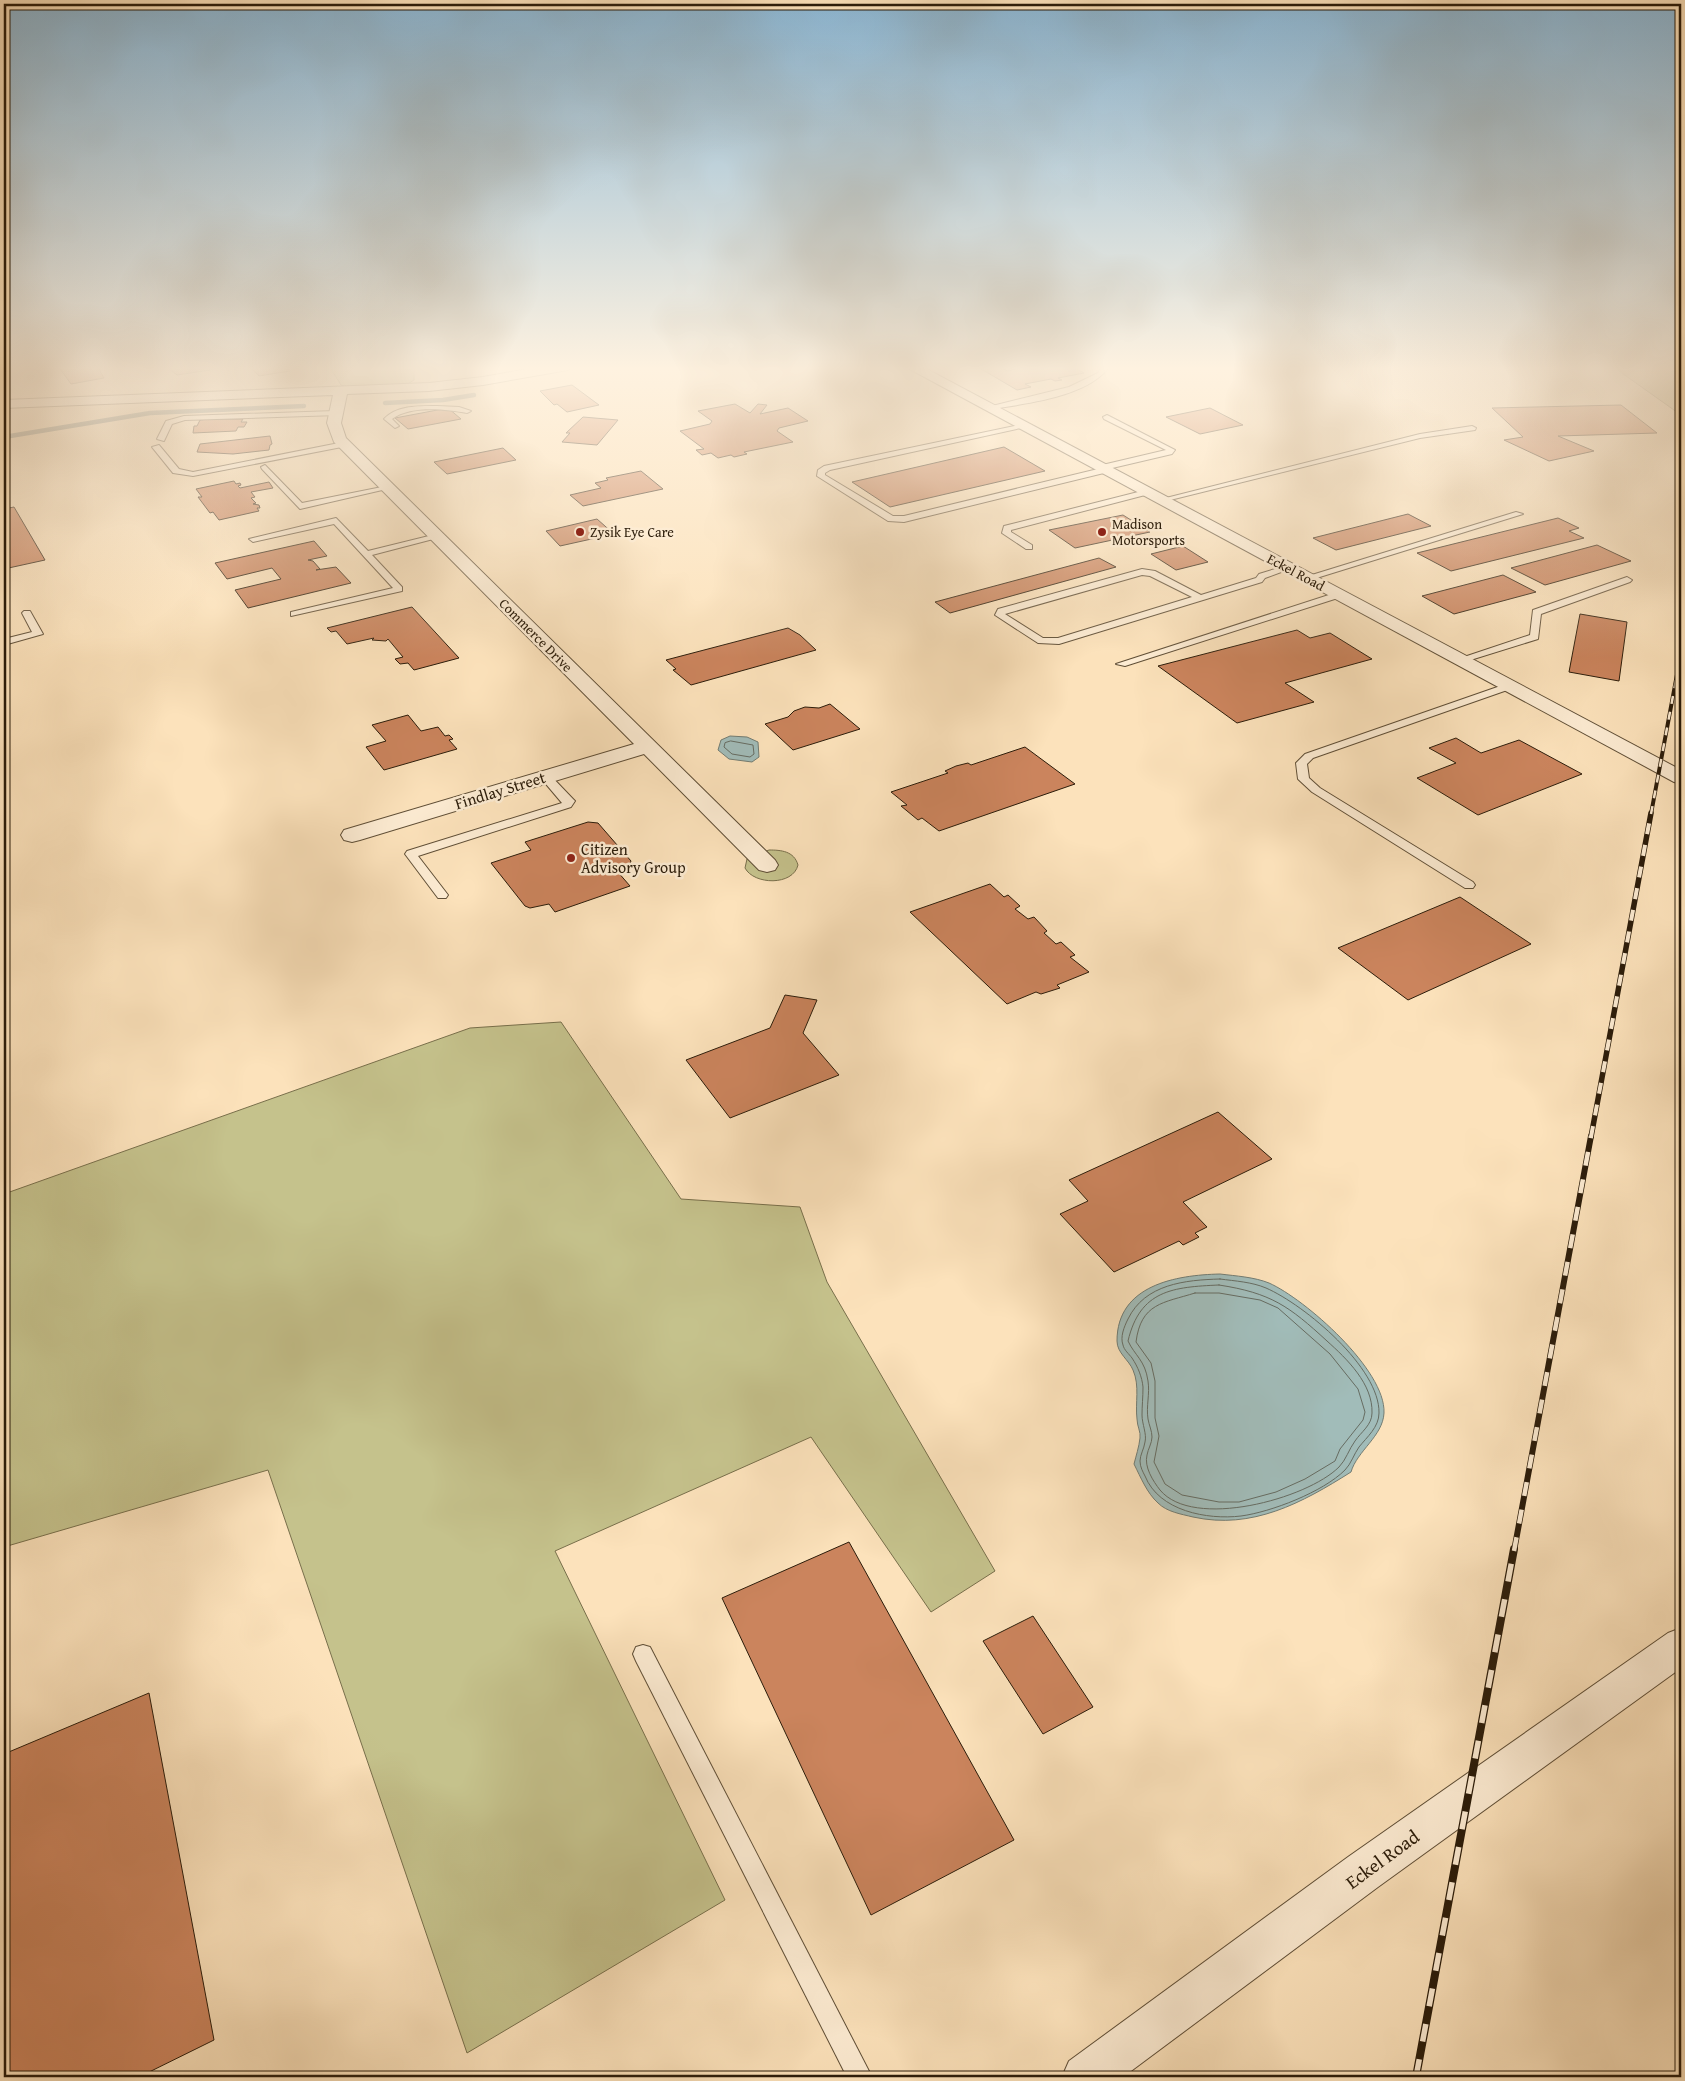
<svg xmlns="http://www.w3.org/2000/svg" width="1685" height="2081" font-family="'Gentium Book Plus',serif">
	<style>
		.green { fill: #c5c28c; stroke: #786f4b }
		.water { fill: #a1bcb9; stroke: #727c73 }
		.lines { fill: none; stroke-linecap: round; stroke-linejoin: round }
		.shore { stroke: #666c62; stroke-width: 1 }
		.stream { stroke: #727c73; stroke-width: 4.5 }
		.building { fill: #cb845d; stroke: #2b1c0a }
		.service-casing { stroke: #5f4e36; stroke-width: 2 }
		.minor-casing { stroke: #5f4e36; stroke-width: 2 }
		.service { fill: #fdecd3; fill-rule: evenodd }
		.minor { fill: #fdecd3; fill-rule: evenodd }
		.rail-far3-casing { stroke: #2b1c0a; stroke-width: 4 }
		.rail-far2-casing { stroke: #2b1c0a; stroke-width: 5.5 }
		.rail-far1-casing { stroke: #2b1c0a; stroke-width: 6 }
		.rail-casing { stroke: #2b1c0a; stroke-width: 8 }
		.rail-far3 { stroke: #fdecd3; stroke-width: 2.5; stroke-dasharray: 8; stroke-linecap: butt }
		.rail-far2 { stroke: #fdecd3; stroke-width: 4; stroke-dasharray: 11; stroke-linecap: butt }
		.rail-far1 { stroke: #fdecd3; stroke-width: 4.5; stroke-dasharray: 14; stroke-linecap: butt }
		.rail { stroke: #fdecd3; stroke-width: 5.5; stroke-dasharray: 18; stroke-linecap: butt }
		.poi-dot { fill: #8f2418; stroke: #fdecd3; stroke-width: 2 }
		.labels { text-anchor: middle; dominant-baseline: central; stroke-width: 5; stroke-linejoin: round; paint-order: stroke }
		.far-poi-label { font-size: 14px; fill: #2b1c0a; stroke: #fdecd3; text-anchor: start }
		.far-street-label { font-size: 14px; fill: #2b1c0a; stroke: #fdecd3 }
		.street-label { font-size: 16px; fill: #2b1c0a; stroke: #fdecd3 }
		.poi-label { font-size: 16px; fill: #2b1c0a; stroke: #fdecd3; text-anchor: start }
		.near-street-label { font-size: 19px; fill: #2b1c0a; stroke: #fdecd3 }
	</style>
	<rect width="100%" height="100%" fill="#fce2bb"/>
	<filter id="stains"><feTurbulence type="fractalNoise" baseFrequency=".004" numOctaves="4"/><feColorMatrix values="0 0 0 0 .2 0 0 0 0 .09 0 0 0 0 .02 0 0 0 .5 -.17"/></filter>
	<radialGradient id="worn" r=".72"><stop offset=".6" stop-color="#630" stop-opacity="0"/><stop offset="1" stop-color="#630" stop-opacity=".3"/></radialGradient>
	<g class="green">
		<path d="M329,366H396L400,370L411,369L414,371V380L406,385L349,388L341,385Z"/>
		<path d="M1612,366H1681V415Z"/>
		<path d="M769,850C781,850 794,851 798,865C793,886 754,885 745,868L747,859Z"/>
		<path d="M561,1022L681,1199L800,1207L827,1282L995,1571L931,1612L811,1437L555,1551L725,1900L467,2053L268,1470L4,1547V1194L470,1028Z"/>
	</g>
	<g class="water">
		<path d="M730,736L747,737L758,742L759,757L752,762L729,759L718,750L721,740Z"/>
		<path d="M1220,1274C1236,1276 1254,1277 1269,1283C1305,1299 1386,1370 1384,1413C1383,1436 1357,1451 1351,1472C1302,1503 1252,1530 1193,1517C1181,1514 1167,1512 1158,1503C1147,1493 1141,1478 1134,1464C1136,1456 1139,1447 1140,1438C1141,1432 1137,1426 1137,1419C1135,1403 1140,1386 1133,1370C1129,1360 1117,1353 1117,1341C1117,1285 1176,1275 1220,1274Z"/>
	</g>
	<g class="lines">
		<g class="shore">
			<path d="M731,741L753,745L754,754L750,757L732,754L724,747L725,743Z"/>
			<path d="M1220,1279C1235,1281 1252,1282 1266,1288C1305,1305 1380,1368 1379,1413C1379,1427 1367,1437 1359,1447C1354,1454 1351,1464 1345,1470C1323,1492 1271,1512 1241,1516C1207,1520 1159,1511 1145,1476C1143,1472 1140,1467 1140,1461C1140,1455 1144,1449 1145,1442C1147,1434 1142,1424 1142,1415C1142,1406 1143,1397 1143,1387C1142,1377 1138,1367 1132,1358C1129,1354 1124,1350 1123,1345C1120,1337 1124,1327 1128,1319C1145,1284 1185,1280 1220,1279Z"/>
			<path d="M1219,1285C1271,1293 1289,1306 1327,1341C1347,1359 1373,1384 1372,1413C1372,1425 1361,1432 1355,1441C1349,1449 1346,1460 1339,1467C1307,1499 1193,1530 1160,1490C1153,1481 1144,1467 1147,1455C1148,1449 1152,1443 1152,1437C1152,1431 1149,1425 1148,1419C1146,1406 1150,1394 1148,1381C1145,1360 1135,1356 1128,1341C1140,1290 1173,1287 1219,1285Z"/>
			<path d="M1195,1293H1219L1260,1300L1278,1308L1330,1354L1358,1389L1365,1412L1363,1420L1340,1449L1335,1461L1305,1479L1276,1492L1239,1502H1219L1182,1495L1165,1484L1154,1462L1159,1436L1155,1418V1381L1151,1363L1136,1342C1141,1303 1163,1303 1195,1293Z"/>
		</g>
		<g class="stream">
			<path d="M385,403L443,400L474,395"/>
			<path d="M4,437L150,413L304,406"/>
		</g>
	</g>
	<g class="building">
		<path d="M58,366H97L104,378L71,384Z"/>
		<path d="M165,366H207L210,370L177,375Z"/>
		<path d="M249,366H286L290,371L259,376Z"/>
		<path d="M976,366H999L1007,371L1030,366H1072L1084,373L1058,378L1062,380L1055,381L1051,379L1025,384L1031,387L1017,390Z"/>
		<path d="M572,385L599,405L567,412L557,404L554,405L540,391Z"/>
		<path d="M735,404L750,413L758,404L767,405L760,414L788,408L808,421L779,428L777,431L793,442L744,452L747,454L734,457L731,455L718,458L711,453L702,455L696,450L704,449L680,431L710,424L712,421L698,411Z"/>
		<path d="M1621,405L1657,433L1558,436L1594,451L1549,461L1504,440L1523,437L1492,408Z"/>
		<path d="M448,408L461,419L408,429L395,418Z"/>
		<path d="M1210,408L1243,425L1200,434L1166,417Z"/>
		<path d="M583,417L618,420L597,445L562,442L570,433H566Z"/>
		<path d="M209,419H243L241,422H247L244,427H238L236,431L193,433L194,426H197L200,420Z"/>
		<path d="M270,436L272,444L270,445L269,450L233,454L197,452L200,444Z"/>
		<path d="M1004,447L1045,471L890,507L852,482Z"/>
		<path d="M503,448L516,460L447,474L434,462Z"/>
		<path d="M641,471L663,489L583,506L570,495L601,488L595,483L608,480L606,478Z"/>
		<path d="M234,481L236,484L240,483L241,485L238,486L240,488L269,482L273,488L251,492L255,497L251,498L256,503L253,504L259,505L260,508H257L259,511L219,520L213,512L210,513L198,497H202L196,489Z"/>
		<path d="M14,507L45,560L4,569V509Z"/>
		<path d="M1408,514L1431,526L1336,550L1313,538Z"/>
		<path d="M1123,515L1150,532L1075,548L1049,530Z"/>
		<path d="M1558,518L1579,528L1569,531L1584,538L1451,571L1417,553Z"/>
		<path d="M597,519L614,534L560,546L546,531Z"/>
		<path d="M314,541L327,556L308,560L313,561L320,569L316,570L336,567L351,583L248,608L235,590L281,579L272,568L227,579L215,563Z"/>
		<path d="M1597,545L1631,561L1545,585L1511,568Z"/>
		<path d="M1183,546L1208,562L1176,570L1151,554Z"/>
		<path d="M1099,558L1116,567L950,613L935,602Z"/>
		<path d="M1503,575L1536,592L1454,614L1422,596Z"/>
		<path d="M412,607L459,658L414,670L408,663L400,664L395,659L403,657L388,639L386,641L372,640L374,638L347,644L336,631L331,632L327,628Z"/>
		<path d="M1580,614L1627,622L1619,681L1569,672Z"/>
		<path d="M788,628L800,635L816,650L691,685L673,670L676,669L666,660Z"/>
		<path d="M1297,630L1310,638L1330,633L1372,659L1285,683L1314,702L1237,723L1158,666Z"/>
		<path d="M830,704L860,729L793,750L765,724L788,717L794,711L805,707L819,708Z"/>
		<path d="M408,715L421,731L438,727L445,736L449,735L453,739L449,740L457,749L384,770L366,747L386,741L372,725Z"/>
		<path d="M1456,738L1481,753L1519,740L1582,774L1478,815L1417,778L1456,763L1429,748Z"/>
		<path d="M1025,747L1075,784L939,831L922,818L918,820L901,806L907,805L891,792L948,773L945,771L956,766L968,763L971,765Z"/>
		<path d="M588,822L598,823L631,861L629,866L617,871L630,886L555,912L549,904L530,908L525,906L491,863L531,850L525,842Z"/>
		<path d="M990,884L1004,897L1008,895L1020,906L1015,909L1028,919L1034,917L1047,931L1044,933L1056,944L1061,942L1075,955L1070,957L1089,972L1057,985L1060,988L1041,994L1036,992L1007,1004L910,912Z"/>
		<path d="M1460,897L1531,944L1408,1000L1338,948Z"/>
		<path d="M785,995L817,1000L803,1033L839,1075L730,1118L686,1060L770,1028Z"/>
		<path d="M1218,1112L1272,1159L1183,1202L1207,1227L1195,1233L1199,1237L1183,1245L1179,1241L1114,1272L1060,1214L1088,1201L1069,1180Z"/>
		<path d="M849,1542L1014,1840L871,1915L722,1598Z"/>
		<path d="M1033,1616L1093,1707L1043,1734L983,1641Z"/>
		<path d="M149,1693L214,2040L139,2077H4V1754Z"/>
	</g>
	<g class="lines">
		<g class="service-casing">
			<g id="service">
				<path d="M1103,366H1110C1087,398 1025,403 988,410L984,408L1069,387L1098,373Z"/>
				<path d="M437,406L459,407L471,411L467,413C445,409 411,405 392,419L399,426L395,428L384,419C397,405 420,406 437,406Z"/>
				<path d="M335,411L339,413L338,415L185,420L172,424L164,441L157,439L166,421L184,416Z"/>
				<path d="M1107,415L1175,450L1172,454L1108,469V472L904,522L888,521L817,476L818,470L824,466L1024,424L1025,426L1021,428L830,470L825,473V475L893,516H904L1098,469V466L1166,450L1104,419L1103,417Z"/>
				<path d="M1472,426L1476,428L1475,430L1420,438L1162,502L1158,500L1420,434Z"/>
				<path d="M344,442L348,444L347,446L193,476L173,473L152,447L159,445L179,469L193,472Z"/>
				<path d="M265,465L302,503L387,486L391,488L300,509L262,469L261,467Z"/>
				<path d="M1146,490H1149V494L1011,530V532L1032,545V549H1026L1002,533L1004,526Z"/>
				<path d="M1516,512L1523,514L1310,580L1302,578Z"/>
				<path d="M336,518L368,551L437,534L441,537L372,555L402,587V591L291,616V612L393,588L334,524L253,542L249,539Z"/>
				<path d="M1285,566L1292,568L1265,578L1262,582L1059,644L1038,643L995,615L998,609L1142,569L1155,571L1201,595L1256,578L1259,574ZM1142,575L1150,576L1192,597L1058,638H1043L1005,614Z"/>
				<path d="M1627,577L1632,580L1630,582L1541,614L1538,639L1464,662L1455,660L1530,635L1533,610Z"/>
				<path d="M1338,592L1341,593V597L1125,666L1116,664Z"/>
				<path d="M24,611H30L43,634L4,645V639L32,632L22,613Z"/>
				<path d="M1509,683L1513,684V688L1313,758L1307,764L1309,778L1320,788L1473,882L1475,885L1473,888H1465L1312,792L1298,779L1296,763L1305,754Z"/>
				<path d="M546,774L550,775L573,799L575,801L571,807L418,856L448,895L446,898H438L405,854L407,851L562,803L540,777Z"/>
				<path d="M643,1645L650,1647L872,2077H847L636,1661L633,1654L636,1647Z"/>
			</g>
		</g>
		<g class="minor-casing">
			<g id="minor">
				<path d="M544,366H574L568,370L483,385L429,391L347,394L341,423L346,438L775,860L778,865L775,870L767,872L759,870L644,754L360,840L352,842L344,840L341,835L344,830L634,744L334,442L327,423L333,395L4,408V400L429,383L483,377Z"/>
				<path d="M904,366H921L1681,770V784L1674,782Z"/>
				<path d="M1681,1628V1668L1378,1887L1123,2077H1062L1069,2061L1348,1857L1668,1633Z"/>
			</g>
		</g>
		<use href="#service" class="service"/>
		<use href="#minor" class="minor"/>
		<g class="rail-far3-casing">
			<path id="rail-far3" d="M1651,814L1681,653"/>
		</g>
		<g class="rail-far2-casing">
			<path id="rail-far2" d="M1591,1137L1651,813"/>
		</g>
		<g class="rail-far1-casing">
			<path id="rail-far1" d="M1514,1551L1591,1136"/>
		</g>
		<g class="rail-casing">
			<path id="rail" d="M1416,2077L1514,1549"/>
		</g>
		<use href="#rail-far3" class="rail-far3"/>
		<use href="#rail-far2" class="rail-far2"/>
		<use href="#rail-far1" class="rail-far1"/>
		<use href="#rail" class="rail"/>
	</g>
	<linearGradient id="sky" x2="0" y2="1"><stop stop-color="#8bb7d5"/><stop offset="0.56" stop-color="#fef2e0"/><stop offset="1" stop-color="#fef2e0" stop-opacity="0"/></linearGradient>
	<rect width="1685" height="658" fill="url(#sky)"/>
	<g class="poi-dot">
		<circle cx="580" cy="532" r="5"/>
		<circle cx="1102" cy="532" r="5"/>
		<circle cx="571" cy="858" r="5"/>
	</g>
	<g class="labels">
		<g class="far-poi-label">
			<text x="1112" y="524">Madison<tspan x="1112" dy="16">Motorsports</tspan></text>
			<text x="590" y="532">Zysik Eye Care</text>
		</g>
		<g class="far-street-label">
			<text transform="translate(1296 572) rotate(28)">Eckel Road</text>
			<text transform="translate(536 635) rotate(45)">Commerce Drive</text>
		</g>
		<g class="street-label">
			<text transform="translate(500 790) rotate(-17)">Findlay Street</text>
		</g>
		<g class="poi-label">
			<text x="581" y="849">Citizen<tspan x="581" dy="18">Advisory Group</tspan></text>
		</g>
		<g class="near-street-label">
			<text transform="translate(1382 1859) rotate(-36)">Eckel Road</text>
		</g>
	</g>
	<rect width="1685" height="2081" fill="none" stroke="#fce2bb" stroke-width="20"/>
	<rect x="5" y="5" width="1675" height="2071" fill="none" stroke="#2b1c0a" stroke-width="2.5"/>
	<rect x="10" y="10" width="1665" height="2061" fill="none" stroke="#2b1c0a"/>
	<rect width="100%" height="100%" filter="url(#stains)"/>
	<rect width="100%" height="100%" fill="url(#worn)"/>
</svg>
